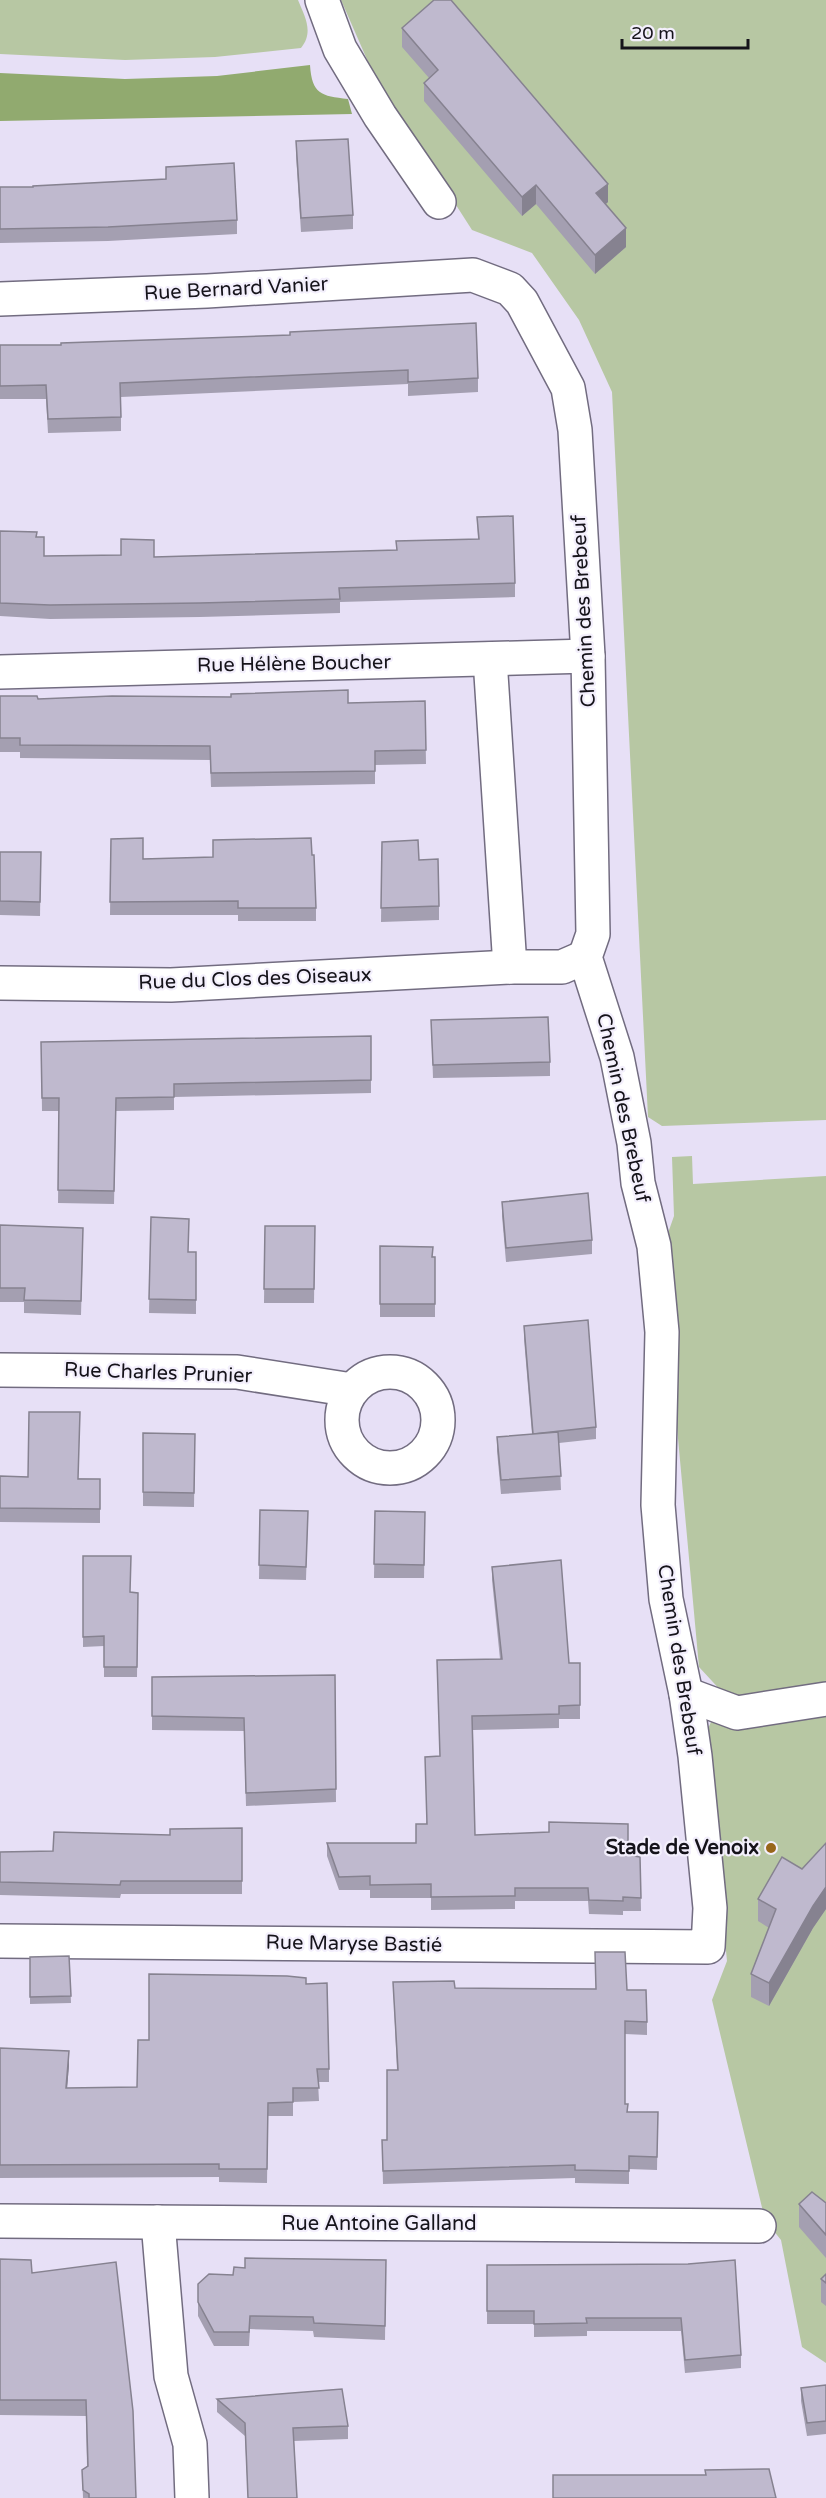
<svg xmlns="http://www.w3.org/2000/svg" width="826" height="2498" font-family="'Varela Round',sans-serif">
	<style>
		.green { fill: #b7c7a3 }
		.forest { fill: #91aa6f }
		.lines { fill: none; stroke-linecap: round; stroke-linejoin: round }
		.minor-casing { stroke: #726c80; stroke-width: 36 }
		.minor { stroke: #fff; stroke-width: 33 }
		.wall { fill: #a49fb1 }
		.shaded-wall { fill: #868290 }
		.building { fill: #bfb9ce; stroke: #868290; stroke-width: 1.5 }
		.poi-dot { fill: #98661a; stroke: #f3effc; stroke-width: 2 }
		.labels { text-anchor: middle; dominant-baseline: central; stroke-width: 4.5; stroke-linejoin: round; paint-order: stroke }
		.street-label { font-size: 20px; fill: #15131a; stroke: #f3effc }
		.poi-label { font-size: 20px; font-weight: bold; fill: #15131a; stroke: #f3effc; text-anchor: end }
	</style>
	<rect width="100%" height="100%" fill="#e7e0f6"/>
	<g class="green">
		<path d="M0,0H298C305,17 314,32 301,48L215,57L125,60L0,54Z"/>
		<path d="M341,0H826V1120L662,1126L648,1117L612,392L579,320L532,253L472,230L376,80Z"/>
		<path d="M692,1156L693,1184L826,1176V2363L802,2347L781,2240L765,2220L712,2000L727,1961L705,1735L724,1694L699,1667L661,1253L674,1216L672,1157Z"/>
	</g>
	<path class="forest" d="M310,65C312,94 321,96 348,99L352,114L0,121V73L125,79L217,76Z"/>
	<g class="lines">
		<g class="minor-casing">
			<g id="minor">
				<path d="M322,0L340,49L380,116L439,202"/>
				<path d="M0,299L207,291L473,275L510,289L522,302L568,388L575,430L588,656L593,934L585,957L617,1057L634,1143L638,1183L654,1246L662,1332L658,1505L666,1599L686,1694L695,1756L710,1908L708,1947L0,1941"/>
				<path d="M490,659L510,967"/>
				<path d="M0,672L588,656"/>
				<path d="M0,983L171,985L510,967H562L585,957"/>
				<path d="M0,1370L237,1372L352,1390"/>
				<circle cx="390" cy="1420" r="48"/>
				<path d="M686,1694L737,1713L826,1699"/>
				<path d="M0,2221L759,2226"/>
				<path d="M158,2222L171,2376L190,2444L192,2498"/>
			</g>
		</g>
		<use href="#minor" class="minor"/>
	</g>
	<g class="wall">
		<path d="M402,28L608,202L606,204L626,247L595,274L536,204L522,216L424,101V83L429,78L402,47Z"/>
		<path d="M296,141L353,215V229L301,232L296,155Z"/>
		<path d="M166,167L237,220V234L108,241L0,243V187H33L166,179Z"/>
		<path d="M290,335L478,378V392L408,396V384L121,397V431L48,433L46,399H0V345H61Z"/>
		<path d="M477,517L515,583V597L340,602V613L200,617L50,619L0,616V531L37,537L44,556L154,557L397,550L478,539Z"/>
		<path d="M0,696L38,699L348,703L425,701L426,764L375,765V784L211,787L210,760L20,758V752H0Z"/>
		<path d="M111,839L143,859L312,855L316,908V921H238V915H110Z"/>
		<path d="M382,842L419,860L439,906V920L381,922Z"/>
		<path d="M0,852H41L40,916L0,915Z"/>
		<path d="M431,1020L550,1062V1076L433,1078Z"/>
		<path d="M371,1036V1093L174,1097V1110L116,1111L114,1204L58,1203L59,1111H42L41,1042Z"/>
		<path d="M502,1202L592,1240V1254L506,1262L502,1216Z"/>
		<path d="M151,1217L188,1252H196V1314L149,1313Z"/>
		<path d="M0,1225L83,1242L81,1315L24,1313V1302H0Z"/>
		<path d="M265,1226H315L314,1303H264Z"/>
		<path d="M380,1246L435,1257V1317H380Z"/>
		<path d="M524,1326L596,1427V1439L559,1443L561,1490L501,1494L497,1451V1437L532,1434L524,1339Z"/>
		<path d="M143,1433L195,1434L194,1507L143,1506Z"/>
		<path d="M0,1476L100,1479V1523L0,1522Z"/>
		<path d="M260,1510L308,1511L306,1580L259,1579Z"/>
		<path d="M375,1511L425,1526L424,1578H374Z"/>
		<path d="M83,1556L131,1592L138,1593L137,1677H104V1646L83,1647Z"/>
		<path d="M492,1567L569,1663H580V1719H559V1728L473,1730L475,1835L640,1857L641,1911H623V1915L589,1914L588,1901H515V1909L431,1910V1898H370V1890H339L327,1856V1843H416L426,1824L440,1756L500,1659L492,1580Z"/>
		<path d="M335,1675L336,1802L246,1806L244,1731L152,1730V1677Z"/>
		<path d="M242,1828V1894H121L120,1898L0,1895V1852L53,1851L170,1835Z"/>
		<path d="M826,1843V1909L813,1928L769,2006L751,1997V1974L769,1928L758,1921V1899L802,1869Z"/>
		<path d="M69,1956L71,2003L30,2004V1957Z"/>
		<path d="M393,1982L455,1988L627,1990L647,2022V2035L625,2034V2104L628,2112H658L657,2170L629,2169V2184L575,2183V2178L383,2184L382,2140H387L397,2070Z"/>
		<path d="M306,1984L329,2069V2082H318L319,2101L293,2102V2116H268L267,2183L219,2182V2177L0,2178V2048L69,2065L67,2088L137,2087L149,2040Z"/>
		<path d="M826,2203V2258L799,2227V2204Z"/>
		<path d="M0,2259L32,2273L136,2498H83L82,2470L87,2466L86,2416L0,2415Z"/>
		<path d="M386,2260L385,2340L314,2337L313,2331L250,2329L249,2346H214L198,2316V2284L233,2275L245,2268Z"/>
		<path d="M688,2264L741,2355V2368L685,2373L681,2331H587V2336L534,2337V2324H487V2265Z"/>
		<path d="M826,2274V2306L821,2302V2279Z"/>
		<path d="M826,2385V2434L807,2436L801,2401V2388Z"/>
		<path d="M217,2399L348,2426V2439L294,2441L297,2498H248L245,2436L217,2412Z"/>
	</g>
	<g class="shaded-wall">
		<path d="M608,184V202L596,212V193Z"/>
		<path d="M536,185V204L522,216V197Z"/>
		<path d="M626,228V247L595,274V255Z"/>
		<path d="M826,1887V1909L813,1928L769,2006V1983L813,1906Z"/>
		<path d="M69,2051V2065L66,2101V2088Z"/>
	</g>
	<g class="building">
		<path d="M434,0H451L608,184L596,193L626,228L595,255L536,185L522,197L424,83L438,70L402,28Z"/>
		<path d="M348,139L353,215L301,218L296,141Z"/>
		<path d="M234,163L237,220L108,227L0,229V187H33V186L166,179V167Z"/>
		<path d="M476,323L478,378L408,382V370L120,383L121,417L48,419L46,385L0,386V345H61V343L290,335V332Z"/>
		<path d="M513,516L515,583L339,588L340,599L200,603L50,605L0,603V531L37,532L36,537H44V556L121,555V539L154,540V557L397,550L396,541L479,539L477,517Z"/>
		<path d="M348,690V703L425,701L426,750L375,751V771L211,773L210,746L20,745V738H0V696H37L38,699L112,696L231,697V694Z"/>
		<path d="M143,838V859L213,857V840L311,838L312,855H314L316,908H238V901L110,902L111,839Z"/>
		<path d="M418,840L419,860L438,859L439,906L381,908L382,842Z"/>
		<path d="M0,852H41L40,902L0,901Z"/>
		<path d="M548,1017L550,1062L433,1065L431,1020Z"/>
		<path d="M371,1036V1080L174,1084V1097L116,1098L114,1191L58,1190L59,1098H42L41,1042Z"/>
		<path d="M588,1193L592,1240L506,1248L502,1202Z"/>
		<path d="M151,1217L189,1219L188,1252H196V1300L149,1299Z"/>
		<path d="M0,1225L83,1228L81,1301L24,1300L25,1288H0Z"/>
		<path d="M265,1226H315L314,1289H264Z"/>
		<path d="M380,1246L433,1247L432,1257H435V1304H380Z"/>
		<path d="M588,1320L596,1427L533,1434L524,1326Z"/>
		<path d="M29,1412H80L78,1479H100V1509L0,1508V1476L28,1477Z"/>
		<path d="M558,1432L561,1476L501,1480L497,1437Z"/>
		<path d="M143,1433L195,1434L194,1493L143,1492Z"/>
		<path d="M260,1510L308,1511L306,1567L259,1565Z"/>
		<path d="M375,1511L425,1512L424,1565L374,1564Z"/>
		<path d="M83,1556H131L130,1592L138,1593L137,1667H104V1636L83,1637Z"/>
		<path d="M561,1560L569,1663H580V1705L559,1706V1714L472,1716L475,1835L549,1832V1822L628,1824V1855L640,1857L641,1898L623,1897V1901L589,1900L588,1888H515V1896L431,1897V1884L370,1885V1876L339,1877L327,1843H416V1824H427L425,1757L440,1756L437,1660L502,1659L492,1567Z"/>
		<path d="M335,1675L336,1789L246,1793L244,1718L152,1716V1677Z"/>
		<path d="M242,1828V1881H121L120,1885L0,1882V1852L53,1851L54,1832L170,1835V1829Z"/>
		<path d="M826,1843V1887L813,1906L769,1983L751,1974L776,1909L758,1899L782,1857L802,1869Z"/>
		<path d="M595,1952H625L627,1990H646L647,2022L625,2021V2104H628L627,2112H658L657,2157L629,2156V2171L575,2170V2165L383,2171L382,2140H387V2070H398L393,1982L454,1981L455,1988L596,1989Z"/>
		<path d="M69,1956L71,1996L30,1997V1957Z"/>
		<path d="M149,1974L287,1976L306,1978V1984L327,1983L329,2069H317L319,2088H293V2102L268,2103L267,2169H219V2164L0,2165V2048L69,2051L66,2088L137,2087L138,2040H149Z"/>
		<path d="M812,2192L826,2203V2235L799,2204Z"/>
		<path d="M245,2258L386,2260L385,2326L314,2323L313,2317L250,2316L249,2332H214L198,2302V2284L209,2274L233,2275L234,2267L245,2268Z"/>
		<path d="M0,2259L31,2260L32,2273L116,2262L133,2411L136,2498H89V2494L83,2490L82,2470L88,2466L86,2400H0Z"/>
		<path d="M735,2260L741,2355L685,2360L681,2318H586L587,2323L534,2324V2311H487V2265L688,2264Z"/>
		<path d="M826,2274V2283L821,2279Z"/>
		<path d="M826,2385V2421L807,2423L801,2388Z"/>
		<path d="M342,2389L348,2426L293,2428L297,2498H248L245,2423L217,2399Z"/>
		<path d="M769,2469L776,2498H553V2475H706L705,2470Z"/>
	</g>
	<circle class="poi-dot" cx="771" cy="1848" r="6"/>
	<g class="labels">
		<g class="street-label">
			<text transform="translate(236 289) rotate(-3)">Rue Bernard Vanier</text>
			<text transform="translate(584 611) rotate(-93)">Chemin des Brebeuf</text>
			<text transform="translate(294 664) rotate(-1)">Rue Hélène Boucher</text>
			<text transform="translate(255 979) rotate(-2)">Rue du Clos des Oiseaux</text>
			<text transform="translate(623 1108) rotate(78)">Chemin des Brebeuf</text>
			<text transform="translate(158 1373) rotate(2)">Rue Charles Prunier</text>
			<text transform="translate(679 1660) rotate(81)">Chemin des Brebeuf</text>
			<text transform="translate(354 1944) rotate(1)">Rue Maryse Bastié</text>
			<text x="379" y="2224">Rue Antoine Galland</text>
		</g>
		<g class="poi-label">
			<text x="759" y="1848">Stade de Venoix</text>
		</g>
	</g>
	<path d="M622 39v9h126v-9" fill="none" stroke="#15131a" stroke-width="3"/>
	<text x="631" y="39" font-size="18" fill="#15131a" stroke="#f3effc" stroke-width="4.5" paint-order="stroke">20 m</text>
</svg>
